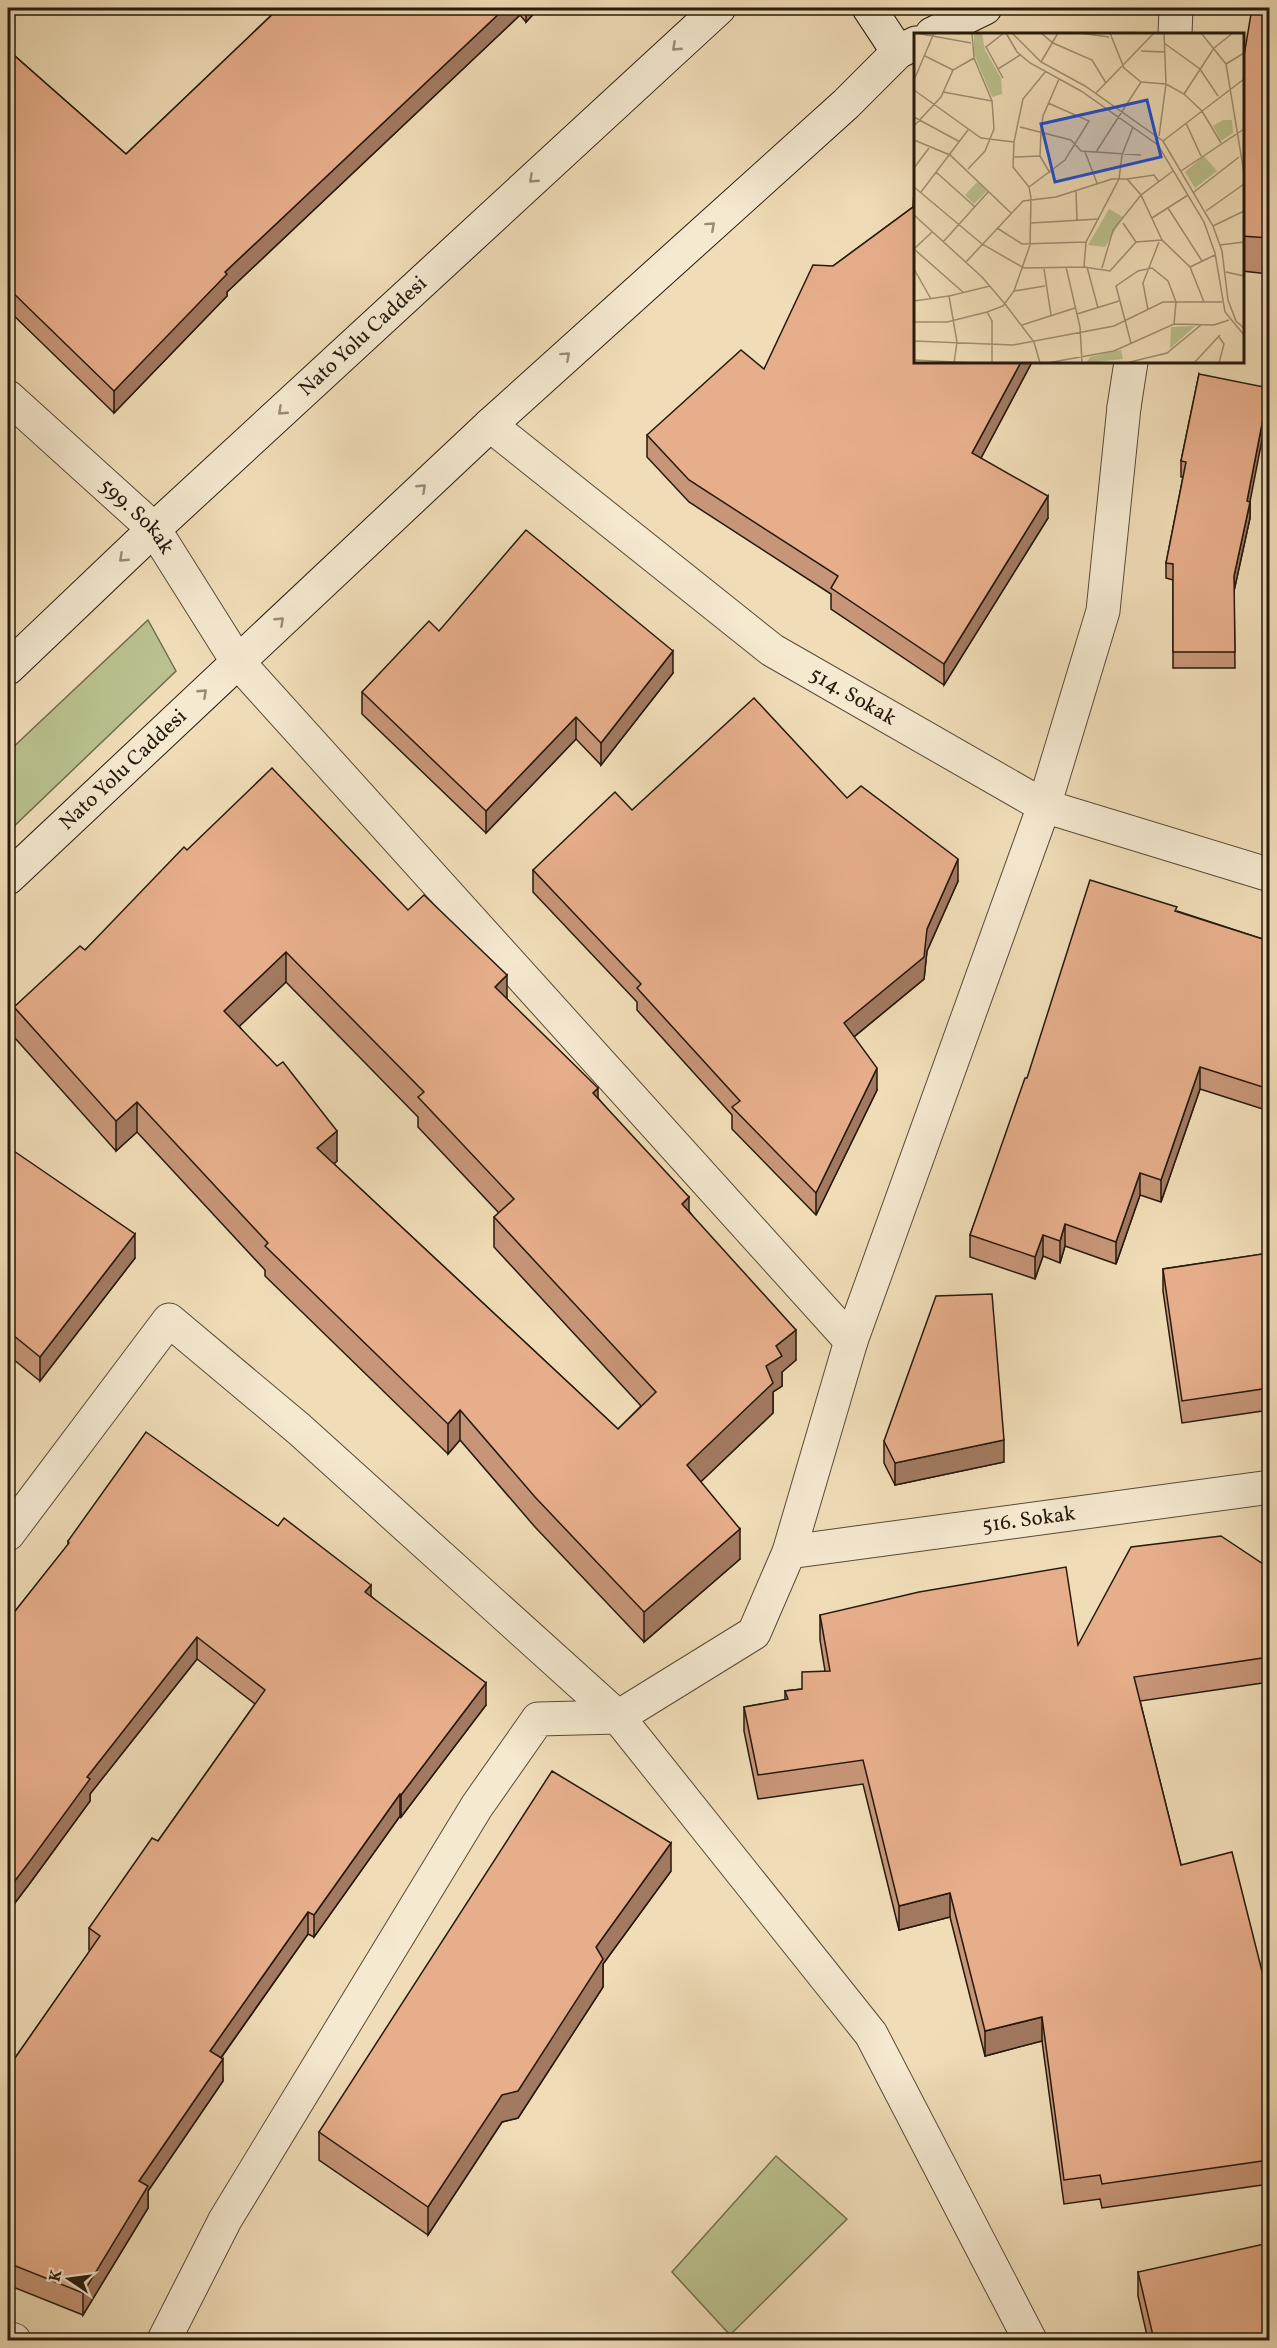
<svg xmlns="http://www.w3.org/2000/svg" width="1277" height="2348" font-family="Vollkorn,serif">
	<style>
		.green { fill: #bac18e; stroke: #706d4e; stroke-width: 1.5 }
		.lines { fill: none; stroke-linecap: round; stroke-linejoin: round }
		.pedestrian-casing { stroke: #584a38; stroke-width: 35 }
		.minor-casing { stroke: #584a38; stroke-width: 35 }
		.secondary-casing { stroke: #26190d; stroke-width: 35 }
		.pedestrian { stroke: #f5e9d0; stroke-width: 33 }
		.minor { stroke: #f5e9d0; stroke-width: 33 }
		.secondary { stroke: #f5e9d0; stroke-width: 33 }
		.wall { fill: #c79678; stroke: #26190d; stroke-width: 1.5; fill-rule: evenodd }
		.shaded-wall { fill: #a27a61; stroke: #26190d; stroke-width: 1.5 }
		.building { fill: #e7ae8b; stroke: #26190d; stroke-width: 1.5; fill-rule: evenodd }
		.oneway { stroke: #988b78 }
		.labels { text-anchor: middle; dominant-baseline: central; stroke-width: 6; stroke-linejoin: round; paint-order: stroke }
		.street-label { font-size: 21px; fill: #26190d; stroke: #f5e9d0 }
		.inset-road { fill: none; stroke: #9f8f73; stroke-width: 1.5 }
		.view { fill: #1d4ed8; fill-opacity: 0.15; stroke: #1d4ed8; stroke-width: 3 }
		.inset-edge { fill: none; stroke: #26190d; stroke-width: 3 }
	</style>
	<rect width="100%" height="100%" fill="#f0ddb7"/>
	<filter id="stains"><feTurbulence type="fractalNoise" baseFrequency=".00333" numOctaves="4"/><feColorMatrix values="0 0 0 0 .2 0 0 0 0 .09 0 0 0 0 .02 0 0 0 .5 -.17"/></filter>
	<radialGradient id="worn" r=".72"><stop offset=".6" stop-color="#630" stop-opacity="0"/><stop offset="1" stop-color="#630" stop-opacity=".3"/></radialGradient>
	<g class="green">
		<path d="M148,620L176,671L8,832V752Z"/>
		<path d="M776,2156L847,2219L730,2335L672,2272Z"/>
	</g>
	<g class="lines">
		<g class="pedestrian-casing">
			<g id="pedestrian">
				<path d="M1175,34L1176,8"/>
				<path d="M1124,407L1131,362"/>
			</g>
		</g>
		<g class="minor-casing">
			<g id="minor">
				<path id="s1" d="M8,397L154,529L237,661L851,1341"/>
				<path id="s2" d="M490,425L772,650L1044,806L1270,875"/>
				<path d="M8,1534L169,1320L299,1429L618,1717L871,2034L1030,2340"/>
				<path id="s3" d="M789,1552L1270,1487"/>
				<path d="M8,2338L14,2340"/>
				<path d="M164,2340L225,2220L477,1806L538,1719L618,1717L754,1633L789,1552L851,1341L1044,806L1103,611L1124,407"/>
			</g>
		</g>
		<g class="secondary-casing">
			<g id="secondary">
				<path d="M869,8L898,52"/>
				<path d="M932,34L985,8"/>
				<path id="s4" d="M8,668L154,529L719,8"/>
				<path id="s5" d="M8,878L490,425L846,104L898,52L916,43"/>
			</g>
		</g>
		<use href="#pedestrian" class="pedestrian"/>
		<use href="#minor" class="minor"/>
		<use href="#secondary" class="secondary"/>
	</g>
	<g class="wall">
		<path d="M279,8H539L526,22L520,15L227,292V296L114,413L8,310V50L126,154Z"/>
		<path d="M1269,8V274L1242,271V68Z"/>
		<path d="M913,207L915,362H1032L981,458L1048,518L944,685L831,609V594L689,502L647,457V435L764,369L833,266Z"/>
		<path d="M1199,374L1250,502V518L1234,591L1235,668H1173V580L1166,578V563L1183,477H1181V461Z"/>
		<path d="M439,631L673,673L601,765L576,739L486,833L362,714V692Z"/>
		<path d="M847,798L958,881L927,951L924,979L854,1037L877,1090L816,1215L732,1129V1115L637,1010V1002L533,892V870L632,810Z"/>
		<path d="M187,850L408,910L507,999L598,1098L689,1211L796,1360L782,1372V1386L773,1392V1413L700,1482L740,1559L644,1642L535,1527L460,1440L448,1454L265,1276V1270L137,1132L116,1151L14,1037V1007L85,950ZM286,982L418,1117V1127L499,1213L494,1217V1247L641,1406L618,1429L334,1164L337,1161L239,1026Z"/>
		<path d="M1177,911L1269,941V1111L1200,1089L1161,1202L1140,1195L1116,1264L1065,1246L1060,1263L1043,1256L1035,1279L970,1257V1235L1027,1078Z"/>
		<path d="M8,1147L135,1258L40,1381L8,1355Z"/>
		<path d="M1269,1253V1410L1182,1423L1163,1291V1269Z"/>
		<path d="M884,1441L1004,1462L895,1485L884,1463Z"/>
		<path d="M68,1541L371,1596L486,1705L401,1817L400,1816L314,1937L308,1934L221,2058L223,2081L148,2191V2208L83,2315L8,2285V2068L90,1951L89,1950V1928L158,1841L255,1704L197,1659L90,1794V1801L30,1883L8,1912V1620L68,1545Z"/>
		<path d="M1269,1568V1682L1140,1701L1181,1865L1269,1999V2184L1102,2208L1100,2199L1064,2204L1042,2041L985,2056L950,1917L899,1930L863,1784L758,1799L744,1731V1707L785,1700V1691L802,1689L825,1671L820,1640V1615L1078,1645Z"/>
		<path d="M671,1871L603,1964V1987L518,2118L502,2122L428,2235L319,2160V2132Z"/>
		<path d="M1138,2272L1269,2340H1148L1138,2296Z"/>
	</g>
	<g class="shaded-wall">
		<path d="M505,8H520V15L227,292V296L114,413V391L225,272Z"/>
		<path d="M526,8H539L526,22Z"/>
		<path d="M1021,362H1032L972,475V453Z"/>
		<path d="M1269,388V404L1247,517V501Z"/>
		<path d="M1048,496V518L944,685V664Z"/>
		<path d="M1250,502V518L1234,591V576Z"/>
		<path d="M673,651V673L601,765V743Z"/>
		<path d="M576,717V739L486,833V811Z"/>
		<path d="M958,859V881L927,951L924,979L844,1045V1023L927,929Z"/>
		<path d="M286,952V982L224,1041V1011Z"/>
		<path d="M507,975V1005L495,987Z"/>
		<path d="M1200,1067V1089L1161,1202V1180Z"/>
		<path d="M877,1068V1090L816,1215V1193Z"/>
		<path d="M598,1088V1118L593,1093Z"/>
		<path d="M137,1102V1132L116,1151V1121Z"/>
		<path d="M337,1131V1161L317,1178V1148Z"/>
		<path d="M1140,1173V1195L1116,1264V1242Z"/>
		<path d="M689,1197V1227L682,1204Z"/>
		<path d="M1065,1224V1246L1060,1263V1241Z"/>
		<path d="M135,1234V1258L40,1381V1357Z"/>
		<path d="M1043,1235V1256L1035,1279V1257Z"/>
		<path d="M796,1330V1360L782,1372V1386L773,1392V1413L687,1495V1465L766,1366L776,1346Z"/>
		<path d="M460,1410V1440L448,1454V1424Z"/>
		<path d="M1004,1440V1462L895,1485V1463Z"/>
		<path d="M740,1529V1559L644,1642V1612Z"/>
		<path d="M371,1585V1606L365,1592Z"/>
		<path d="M197,1637V1659L90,1794V1801L30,1883L8,1912V1890L87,1777Z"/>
		<path d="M486,1683V1705L401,1817V1795Z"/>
		<path d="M400,1794V1816L314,1937V1915Z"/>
		<path d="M671,1843V1871L603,1964V1987L518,2118L502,2122L428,2235V2207L596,1947Z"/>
		<path d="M950,1893V1917L899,1930V1906Z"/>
		<path d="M308,1912V1934L210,2073V2051Z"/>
		<path d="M1042,2017V2041L985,2056V2031Z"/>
		<path d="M223,2059V2081L148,2191V2208L83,2315V2293L139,2181Z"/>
	</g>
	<g class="building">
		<path d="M279,8H505L225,272L227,274L114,391L8,288V50L126,154Z"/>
		<path d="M1252,8H1269V238L1242,236V68Z"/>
		<path d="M915,176V362H1021L972,453L1048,496L944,664L831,588L838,576L689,480L647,435L741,350L764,369L813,265L833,266L913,207Z"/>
		<path d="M1199,374L1269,388L1247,501L1250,502L1234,576L1235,652H1173V564L1166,563L1186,462L1181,461Z"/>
		<path d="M526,530L673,651L601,743L576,717L486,811L362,692L429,621L439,631Z"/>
		<path d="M754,698L847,798L861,786L958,859L927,929L924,957L844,1023L877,1068L816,1193L732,1107L740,1101L637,988L641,984L533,870L615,792L632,810Z"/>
		<path d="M272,768L408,910L424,895L507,975L495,987L598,1088L593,1093L689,1197L682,1204L796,1330L776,1346L782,1356L766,1366L773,1383L687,1465L740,1529L644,1612L535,1497L460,1410L448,1424L265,1246L268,1243L137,1102L116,1121L14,1007L80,946L85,950L184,847L187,850ZM286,952L424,1092L418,1097L514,1199L494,1217L656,1392L618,1429L317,1148L337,1131L283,1062L277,1066L224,1011Z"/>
		<path d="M1090,880L1177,907L1175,911L1269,941V1089L1200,1067L1161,1180L1140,1173L1116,1242L1065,1224L1060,1241L1043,1235L1035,1257L970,1235L1025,1078H1027Z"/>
		<path d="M8,1147L135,1234L40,1357L8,1331Z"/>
		<path d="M1269,1253V1388L1182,1401L1163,1269Z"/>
		<path d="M992,1294L1004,1440L895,1463L884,1441L936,1296Z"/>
		<path d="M146,1432L278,1526L284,1518L371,1585L365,1592L486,1683L401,1795L400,1794L314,1915L308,1912L210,2051L223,2059L139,2181L148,2186L83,2293L8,2263V2068L100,1936L89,1928L152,1838L158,1841L265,1690L197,1637L87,1777L90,1779L30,1861L8,1890V1620L69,1543L68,1541Z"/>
		<path d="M1221,1536L1269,1568V1657L1134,1677L1181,1865L1232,1852L1269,1999V2160L1102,2184L1100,2175L1064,2180L1042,2017L985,2031L950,1893L899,1906L863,1760L758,1775L744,1707L788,1699L785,1691L802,1689V1672L830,1671L820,1615L919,1592L1066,1567L1078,1645L1131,1547Z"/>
		<path d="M552,1771L671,1843L596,1947L603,1959L518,2091L502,2095L428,2207L319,2132Z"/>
		<path d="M1269,2243V2340H1154L1138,2272Z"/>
	</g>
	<defs><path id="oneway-chevron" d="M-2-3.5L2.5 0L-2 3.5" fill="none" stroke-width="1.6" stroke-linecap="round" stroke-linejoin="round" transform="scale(1.5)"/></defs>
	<g class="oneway">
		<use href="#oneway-chevron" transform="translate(676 47) rotate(137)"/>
		<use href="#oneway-chevron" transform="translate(533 179) rotate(137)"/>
		<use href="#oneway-chevron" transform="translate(711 226) rotate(-42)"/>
		<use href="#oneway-chevron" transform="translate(566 356) rotate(-42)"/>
		<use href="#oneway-chevron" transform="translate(282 411) rotate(137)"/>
		<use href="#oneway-chevron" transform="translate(422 488) rotate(-43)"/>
		<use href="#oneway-chevron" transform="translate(123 558) rotate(137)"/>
		<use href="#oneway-chevron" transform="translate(280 621) rotate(-43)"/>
		<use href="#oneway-chevron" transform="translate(203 693) rotate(-43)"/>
	</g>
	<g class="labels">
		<g class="street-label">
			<text stroke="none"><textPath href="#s4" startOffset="486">Nato Yolu Caddesi</textPath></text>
			<text stroke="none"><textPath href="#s1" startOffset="176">599. Sokak</textPath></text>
			<text stroke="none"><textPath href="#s2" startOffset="454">514. Sokak</textPath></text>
			<text stroke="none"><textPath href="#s5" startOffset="158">Nato Yolu Caddesi</textPath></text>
			<text stroke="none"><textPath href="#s3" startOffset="242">516. Sokak</textPath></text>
		</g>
	</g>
	<g transform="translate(914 33)">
		<rect width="330" height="330" fill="#f0ddb7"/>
		<path d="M60,0H68L71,17L87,45L88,61L78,64L60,21ZM309,87H318L319,100L307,108L299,93ZM290,123L303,138L281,155L271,139ZM63,149L73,158L60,171L51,162ZM195,176L209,184L191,214L174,212ZM281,293L257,315L256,314L257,294ZM207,317L209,326L172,330L176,324Z" fill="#bac18e"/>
		<path class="inset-road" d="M2,0L57,10M92,0L103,19L116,30L167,58L244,112L290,189L301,220L311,279L330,302M98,0L127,29L171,53L249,108L299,193L308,218L314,267L322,288L330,295M127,0L139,10L178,27L192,50M166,0L195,4M196,0L210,35L227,49L252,51L270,61L288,78L307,110M287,0L312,31L330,140M250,10L286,36L304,63M227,18L251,19M11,23L39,37M127,29L144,0M312,31L330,20M84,36L106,22M89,45L72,14L90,0M0,47L20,0M0,57L67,105L100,109M29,59L78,68M182,60L240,0M270,61L300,15L319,0M0,84L46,109M272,90L287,123M0,93L27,64L39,37L60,25M106,94L157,107L167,118L227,122M245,103L252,51L250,0M0,107L36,122L97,180M249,108L330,46M171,119L183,150M182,119L227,49M99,124L126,123M0,135L15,115M54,136L71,118L80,96L78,68L60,25L58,0M267,138L330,96M22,139L61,174M136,140L126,123L127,98L129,83L145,46M213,146L240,142L245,149M0,154L68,211L110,235L170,234L196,238L222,209L248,207L276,234L290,269M115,154L151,127L175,88L134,70M162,158L163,187M7,159L54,97M280,159L325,124M254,175L288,228M292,178L330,151M0,182L68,244L91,271L120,309L126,330M238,185L274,162M117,190L185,186M209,190L222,209M299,193L330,178M83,195L108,211L172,209M18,199L0,216L50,260M29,209L75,158M306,212L330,209M52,229L109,168L142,164L198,146H213L227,162L248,207M152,234L166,294L168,330M170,234L172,209L205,146L208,122L219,94M173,234L184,275M276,234L301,222M188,235L199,197L227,162L259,138M0,236L17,266M130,236L137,282M312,239L330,243M100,258L131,253M0,268L35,263M234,277L229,250L245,209M73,279L78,288V330M163,281L205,268M0,289H33L73,279L89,273L100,258L116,212L117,165L115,154L99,134L100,109L109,66L132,38M108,292L161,275M305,304L310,311L305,330M0,308L99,312L200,293L249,269H308M217,310L202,253L224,238L238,235L254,248L262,269L260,291M0,327L62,330M40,330L43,309L35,263L76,253M133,330L200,318L260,291L300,292L315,287M212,330L253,320L287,292M280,330L306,302"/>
		<path class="view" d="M233,67L247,124L141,149L127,91Z"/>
		<rect width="330" height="330" class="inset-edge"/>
	</g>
	<rect width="1277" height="2348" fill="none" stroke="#f0ddb7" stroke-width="30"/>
	<rect x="9" y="9" width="1259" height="2330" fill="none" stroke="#26190d" stroke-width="3"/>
	<rect x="15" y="15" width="1247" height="2318" fill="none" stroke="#26190d" stroke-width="1.5"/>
	<g transform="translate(69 2279) rotate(283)" stroke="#f5e9d0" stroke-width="4.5" paint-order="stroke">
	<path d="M0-4.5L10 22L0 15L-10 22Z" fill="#26190d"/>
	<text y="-9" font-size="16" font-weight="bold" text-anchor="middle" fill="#26190d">K</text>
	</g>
	<rect width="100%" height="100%" filter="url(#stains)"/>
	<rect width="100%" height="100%" fill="url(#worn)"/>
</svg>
